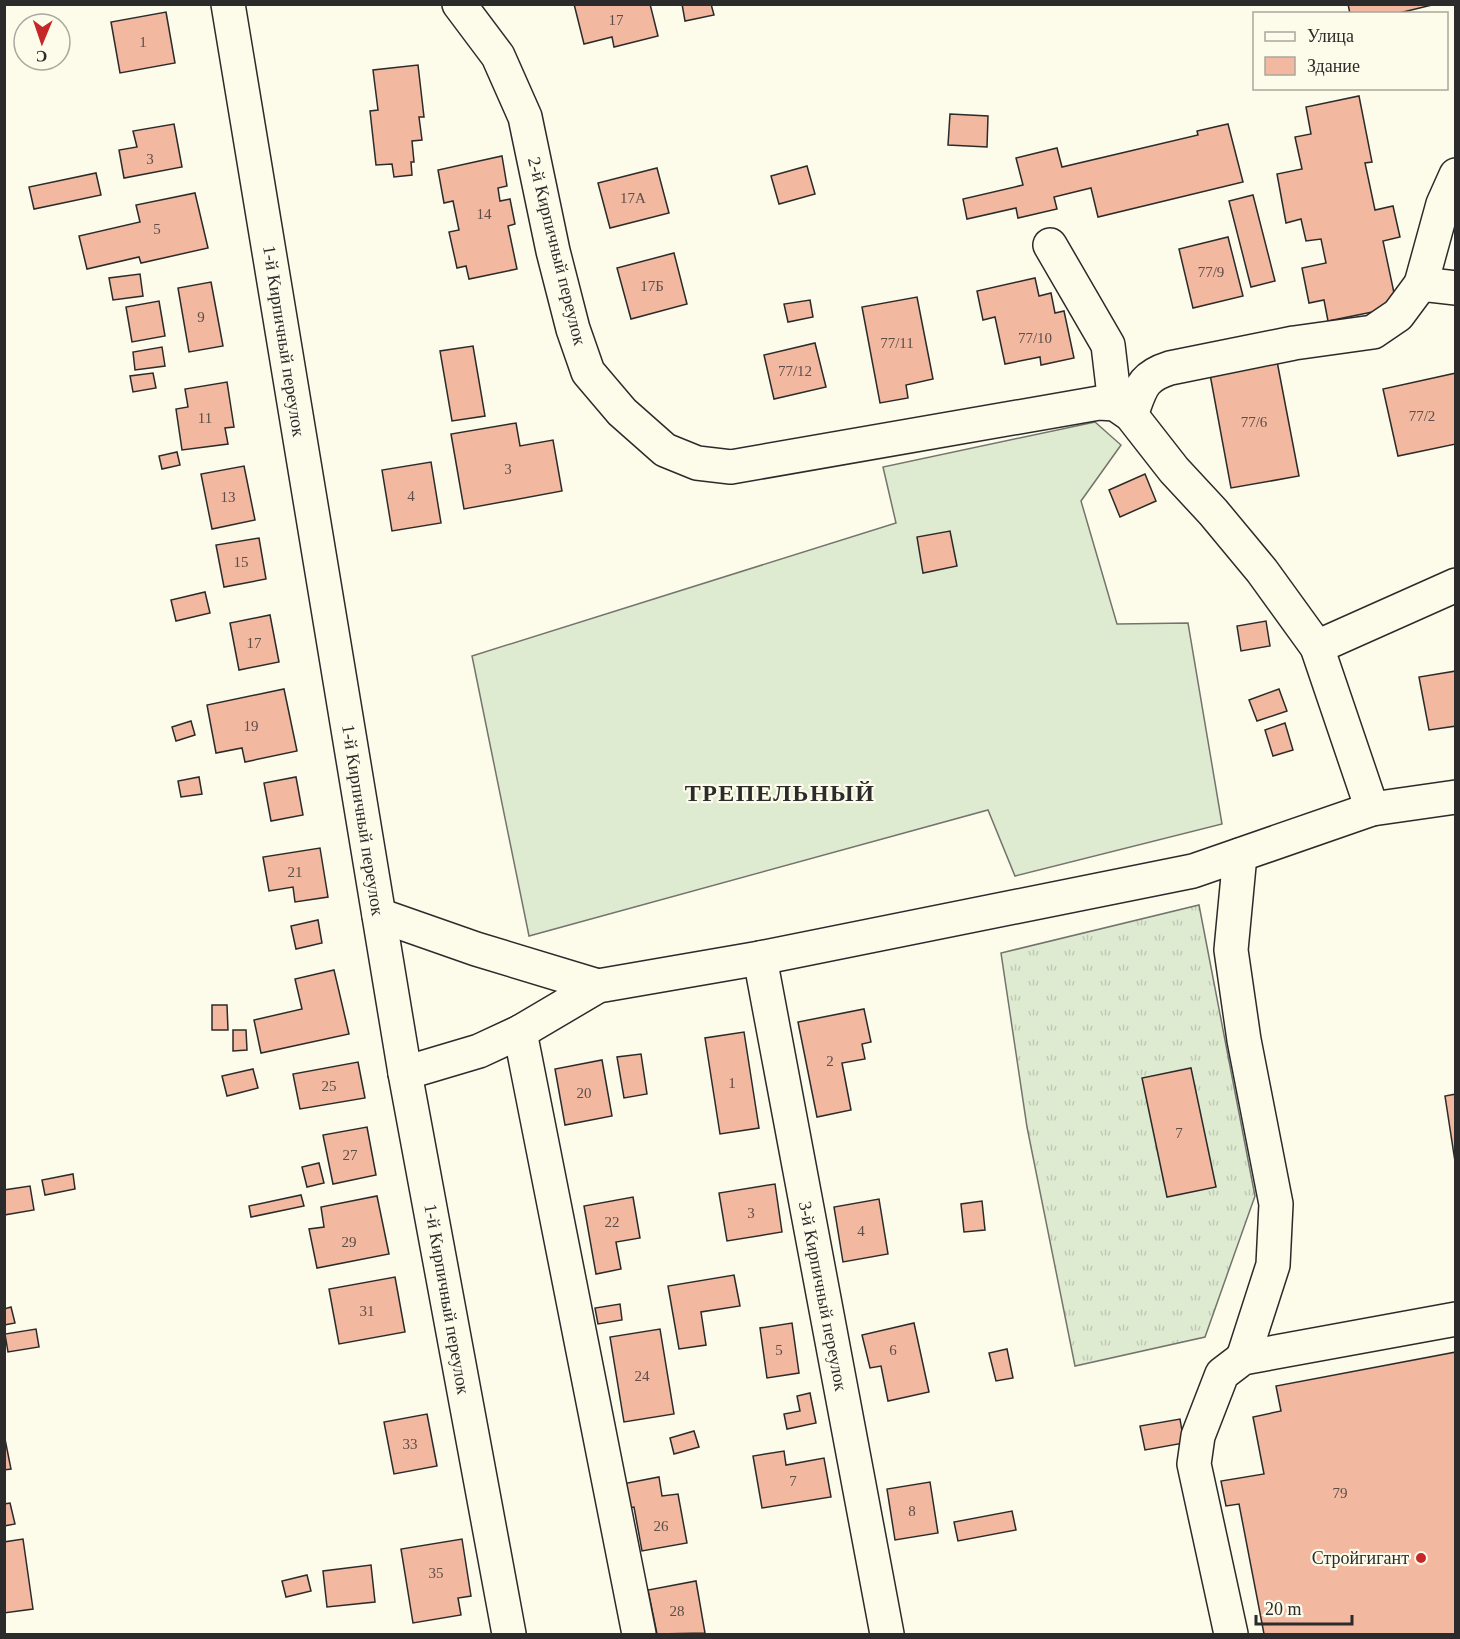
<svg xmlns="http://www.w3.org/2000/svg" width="1460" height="1639" font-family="'Times New Roman',serif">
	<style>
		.grass { fill: url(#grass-tufts); stroke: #74746e; stroke-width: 1.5 }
		.garden { fill: #deebd1; stroke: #74746e; stroke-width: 1.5 }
		.building { fill: #f2b8a0; stroke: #2b2b2b; stroke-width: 1.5 }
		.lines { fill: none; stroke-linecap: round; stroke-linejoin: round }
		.minor-casing { stroke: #2b2b2b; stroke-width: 36 }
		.minor { stroke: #fdfbea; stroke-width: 33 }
		.poi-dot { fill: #c62828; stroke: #fdfbea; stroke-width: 2 }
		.labels { text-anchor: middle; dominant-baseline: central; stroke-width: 4.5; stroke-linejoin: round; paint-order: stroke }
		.number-label { font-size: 15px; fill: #5d4e48 }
		.street-label { font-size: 18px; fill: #2b2b2b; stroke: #fdfbea }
		.poi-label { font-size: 18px; fill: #2b2b2b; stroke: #fdfbea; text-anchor: end }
		.district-label { font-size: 24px; font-weight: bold; letter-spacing: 1.5px; fill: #2b2b2b; stroke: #fdfbea }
	</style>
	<defs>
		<pattern id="grass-tufts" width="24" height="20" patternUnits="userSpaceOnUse" patternTransform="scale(1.5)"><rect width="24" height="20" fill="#deebd1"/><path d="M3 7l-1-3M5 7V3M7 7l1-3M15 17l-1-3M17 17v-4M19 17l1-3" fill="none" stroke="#bfcab4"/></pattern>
	</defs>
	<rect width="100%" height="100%" fill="#fdfbea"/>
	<path class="grass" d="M1199,905L1255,1196L1205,1337L1075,1366L1027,1127L1001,953Z"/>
	<path class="garden" d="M1095,422L1121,445L1081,501L1117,624L1188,623L1222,824L1015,876L988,810L529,936L472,656L896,523L883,467Z"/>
	<g class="building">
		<path d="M574,4H650L658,36L614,47L612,37L584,44Z"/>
		<path d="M682,4H711L714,15L685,21Z"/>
		<path d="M1348,4H1436L1395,14H1350Z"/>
		<path d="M166,12L175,63L120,73L111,22Z"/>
		<path d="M418,65L424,117H419L422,140L412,141L414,162H411L412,175L394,177L392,164L376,165L370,111L378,110L373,70Z"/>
		<path d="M1359,96L1372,162L1365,163L1375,210L1393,206L1400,237L1383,241L1397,307L1328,321L1324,300L1309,303L1302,268L1326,263L1321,239L1306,241L1301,219L1286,223L1277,174L1302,169L1295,137L1311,134L1306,107Z"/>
		<path d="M950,114L988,116L987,147L948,145Z"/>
		<path d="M174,124L182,167L124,178L119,150L137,147L133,131Z"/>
		<path d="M1228,124L1243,182L1098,217L1091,188L1054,197L1057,209L1018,218L1016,208L967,219L963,199L1023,185L1016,158L1057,148L1062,167L1198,135L1197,131Z"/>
		<path d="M502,156L507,186L498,188L500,201L510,199L515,224L508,226L517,269L469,279L466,266L457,268L449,232L459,230L453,201L444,203L438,170Z"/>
		<path d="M807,166L815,194L779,204L771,176Z"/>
		<path d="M657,168L669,213L610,228L598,183Z"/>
		<path d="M96,173L101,195L34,209L29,187Z"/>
		<path d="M195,193L208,248L141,263L139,257L87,269L79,236L140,222L136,205Z"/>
		<path d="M1253,195L1275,281L1251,287L1229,201Z"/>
		<path d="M1228,237L1243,296L1193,308L1179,249Z"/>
		<path d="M674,253L687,304L631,319L617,268Z"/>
		<path d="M140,274L143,296L113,300L109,278Z"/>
		<path d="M1035,278L1039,296L1051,293L1055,313L1064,311L1074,358L1041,365L1040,357L1005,364L995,317L983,320L977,291Z"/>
		<path d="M211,282L223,346L189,352L178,288Z"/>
		<path d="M917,297L933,379L906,385L908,398L880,403L862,307Z"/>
		<path d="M810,300L813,317L788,322L784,304Z"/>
		<path d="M159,301L165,336L132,342L126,307Z"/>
		<path d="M815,343L826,387L774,399L764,355Z"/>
		<path d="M473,346L485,416L452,421L440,351Z"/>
		<path d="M162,347L165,366L135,370L133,352Z"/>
		<path d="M1276,356L1299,476L1231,488L1209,369Z"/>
		<path d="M153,373L156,388L133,392L130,376Z"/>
		<path d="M1456,373V444L1398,456L1383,389Z"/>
		<path d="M227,382L234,427L225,428L228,444L182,450L176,409L188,407L185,389Z"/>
		<path d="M516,423L520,446L553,440L562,491L464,509L451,434Z"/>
		<path d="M177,452L180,465L162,469L159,456Z"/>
		<path d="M431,462L441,523L392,531L382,470Z"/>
		<path d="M244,466L255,520L212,529L201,474Z"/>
		<path d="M1145,474L1156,501L1120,517L1109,490Z"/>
		<path d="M950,531L957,566L923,573L917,537Z"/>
		<path d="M259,538L266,579L224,587L216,545Z"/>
		<path d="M205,592L210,613L176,621L171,600Z"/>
		<path d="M270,615L279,662L239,670L230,623Z"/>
		<path d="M1266,621L1270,646L1241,651L1237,626Z"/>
		<path d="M1456,671V726L1429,730L1419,677Z"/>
		<path d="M284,689L297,751L245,762L242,748L216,753L207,705Z"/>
		<path d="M1279,689L1287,711L1257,721L1249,700Z"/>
		<path d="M191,721L195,735L176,741L172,727Z"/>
		<path d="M1285,723L1293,750L1273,756L1265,730Z"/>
		<path d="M199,777L202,794L181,797L178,781Z"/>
		<path d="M296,777L303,815L271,821L264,783Z"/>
		<path d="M320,848L328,897L295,902L293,887L269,891L263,857Z"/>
		<path d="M318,920L322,943L296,949L291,926Z"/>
		<path d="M334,970L349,1034L261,1053L254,1020L302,1009L295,979Z"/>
		<path d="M212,1005H227L228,1030H212Z"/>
		<path d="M864,1009L871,1042L862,1044L865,1059L842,1063L851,1110L817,1117L798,1022Z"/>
		<path d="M233,1030H246L247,1050L233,1051Z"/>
		<path d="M744,1032L759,1128L720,1134L705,1038Z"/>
		<path d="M641,1054L647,1094L624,1098L617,1057Z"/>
		<path d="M602,1060L612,1116L565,1125L555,1069Z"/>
		<path d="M358,1062L365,1098L300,1109L293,1074Z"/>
		<path d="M1191,1068L1216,1187L1167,1197L1142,1078Z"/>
		<path d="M253,1069L258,1088L227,1096L222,1076Z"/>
		<path d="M1456,1094V1168L1445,1096Z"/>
		<path d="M367,1127L376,1175L333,1184L323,1135Z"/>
		<path d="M319,1163L324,1183L307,1187L302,1167Z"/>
		<path d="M73,1174L75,1189L45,1195L42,1180Z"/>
		<path d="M775,1184L782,1232L727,1241L719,1193Z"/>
		<path d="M30,1186L34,1210L4,1215V1190Z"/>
		<path d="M301,1195L304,1206L251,1217L249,1206Z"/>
		<path d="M377,1196L389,1254L317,1268L309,1229L324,1227L321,1207Z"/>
		<path d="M633,1197L640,1238L616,1242L621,1269L596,1274L584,1206Z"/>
		<path d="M879,1199L888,1254L843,1262L834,1207Z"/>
		<path d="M982,1201L985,1230L964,1232L961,1204Z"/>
		<path d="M734,1275L740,1306L701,1312L706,1345L679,1349L668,1286Z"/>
		<path d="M395,1277L405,1332L339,1344L329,1289Z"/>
		<path d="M620,1304L622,1320L598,1324L595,1308Z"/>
		<path d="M11,1307L15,1323L4,1325V1309Z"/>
		<path d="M792,1323L799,1373L767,1378L760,1328Z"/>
		<path d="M914,1323L929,1392L888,1401L881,1366L870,1368L862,1335Z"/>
		<path d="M36,1329L39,1347L8,1352L5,1334Z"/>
		<path d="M660,1329L674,1414L624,1422L610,1337Z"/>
		<path d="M1007,1349L1013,1378L996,1381L989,1353Z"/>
		<path d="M1456,1352V1634H1264L1239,1504L1226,1506L1221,1481L1264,1474L1253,1417L1281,1411L1276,1386Z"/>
		<path d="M810,1393L816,1423L787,1429L784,1414L800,1411L797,1396Z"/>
		<path d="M427,1414L437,1466L394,1474L384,1422Z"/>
		<path d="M1180,1419L1184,1443L1145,1450L1140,1426Z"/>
		<path d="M694,1431L699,1447L674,1454L670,1438Z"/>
		<path d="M4,1434L11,1469L4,1470Z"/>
		<path d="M784,1451L786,1465L824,1458L831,1497L762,1508L753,1456Z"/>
		<path d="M659,1477L662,1496L678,1494L687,1543L642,1551L634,1507L621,1509L617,1485Z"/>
		<path d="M930,1482L938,1533L895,1540L887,1489Z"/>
		<path d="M10,1503L15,1524L4,1526V1504Z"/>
		<path d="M1012,1511L1016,1530L958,1541L954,1522Z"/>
		<path d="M23,1539L33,1609L4,1613V1542Z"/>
		<path d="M462,1539L471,1596L458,1598L461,1615L413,1623L401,1549Z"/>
		<path d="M371,1565L375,1602L327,1607L323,1571Z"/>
		<path d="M307,1575L311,1591L286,1597L282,1581Z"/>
		<path d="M696,1581L705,1633L657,1634L648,1590Z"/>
	</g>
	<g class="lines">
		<g class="minor-casing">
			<g id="minor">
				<path d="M228,4L405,1073L509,1634"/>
				<path d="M459,4L498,56L525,117L553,251L573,329L588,372L622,412L665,450L697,463L731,467L1099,403L1115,404L1131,415L1174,470L1213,512L1262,571L1317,647L1372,809"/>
				<path d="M1050,245L1108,345L1115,404"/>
				<path d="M1421,284L1443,204L1456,175"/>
				<path d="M1131,415C1141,389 1141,377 1170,368L1294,343L1373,332L1398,315L1421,284L1456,288"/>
				<path d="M1317,647L1456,585"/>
				<path d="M1240,855L1231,950L1244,1040L1276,1204L1273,1265L1243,1358"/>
				<path d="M379,915L476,949L598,986"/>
				<path d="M760,958L887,1634"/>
				<path d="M520,1032L639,1634"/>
				<path d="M405,1073L479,1051L520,1032L598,986L760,958L1193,871L1372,809L1456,797"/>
				<path d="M1231,1634L1194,1464L1198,1436L1222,1374L1243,1358L1456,1319"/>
			</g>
		</g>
		<use href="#minor" class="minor"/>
	</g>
	<circle class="poi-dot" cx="1421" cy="1558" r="6"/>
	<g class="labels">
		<g class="number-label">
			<text x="616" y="20">17</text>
			<text x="143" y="42">1</text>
			<text x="150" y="159">3</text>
			<text x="633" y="198">17А</text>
			<text x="484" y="214">14</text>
			<text x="157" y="229">5</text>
			<text x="1211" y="272">77/9</text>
			<text x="652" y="286">17Б</text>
			<text x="201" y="317">9</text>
			<text x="1035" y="338">77/10</text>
			<text x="897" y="343">77/11</text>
			<text x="795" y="371">77/12</text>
			<text x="1422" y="416">77/2</text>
			<text x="205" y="418">11</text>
			<text x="1254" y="422">77/6</text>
			<text x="508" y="469">3</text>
			<text x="411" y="496">4</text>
			<text x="228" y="497">13</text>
			<text x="241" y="562">15</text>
			<text x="254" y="643">17</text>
			<text x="251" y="726">19</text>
			<text x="295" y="872">21</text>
			<text x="830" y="1061">2</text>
			<text x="732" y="1083">1</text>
			<text x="329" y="1086">25</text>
			<text x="584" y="1093">20</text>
			<text x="1179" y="1133">7</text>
			<text x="350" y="1155">27</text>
			<text x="751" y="1213">3</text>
			<text x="612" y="1222">22</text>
			<text x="861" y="1231">4</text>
			<text x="349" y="1242">29</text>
			<text x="367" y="1311">31</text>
			<text x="779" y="1350">5</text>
			<text x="893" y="1350">6</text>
			<text x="642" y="1376">24</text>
			<text x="410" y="1444">33</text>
			<text x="793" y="1481">7</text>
			<text x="1340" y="1493">79</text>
			<text x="912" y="1511">8</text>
			<text x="661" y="1526">26</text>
			<text x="436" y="1573">35</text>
			<text x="677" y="1611">28</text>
		</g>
		<g class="street-label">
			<text transform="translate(557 251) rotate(76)">2-й Кирпичный переулок</text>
			<text transform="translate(284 341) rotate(81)">1-й Кирпичный переулок</text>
			<text transform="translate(363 820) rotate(81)">1-й Кирпичный переулок</text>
			<text transform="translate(823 1296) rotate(79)">3-й Кирпичный переулок</text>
			<text transform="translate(447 1299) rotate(80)">1-й Кирпичный переулок</text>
		</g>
		<g class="poi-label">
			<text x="1409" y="1558">Стройгигант</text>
		</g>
		<g class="district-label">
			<text x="780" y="793">ТРЕПЕЛЬНЫЙ</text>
		</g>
	</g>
	<rect width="1460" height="1639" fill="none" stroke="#2b2b2b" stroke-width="12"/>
	<rect x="1253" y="12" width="195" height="78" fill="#fdfbea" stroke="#a9a89e" stroke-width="1.5"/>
	<rect x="1265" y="32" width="30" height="9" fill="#fdfbea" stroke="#a9a89e" stroke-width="1.5"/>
	<text x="1307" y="42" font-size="18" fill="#2b2b2b">Улица</text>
	<rect x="1265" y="57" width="30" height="18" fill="#f2b8a0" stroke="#a9a89e" stroke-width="1.5"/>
	<text x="1307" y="72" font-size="18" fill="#2b2b2b">Здание</text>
	<g transform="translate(42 42) rotate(182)"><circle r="28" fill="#fdfbea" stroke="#a9a89e" stroke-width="1.5"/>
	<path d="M0-4.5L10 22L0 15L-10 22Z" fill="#c62828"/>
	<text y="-9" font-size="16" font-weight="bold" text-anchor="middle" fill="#2b2b2b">С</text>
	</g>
	<path d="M1256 1615v9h96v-9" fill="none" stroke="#2b2b2b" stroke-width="3"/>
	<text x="1265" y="1615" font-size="18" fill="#2b2b2b" stroke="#fdfbea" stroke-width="4.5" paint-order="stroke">20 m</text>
</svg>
